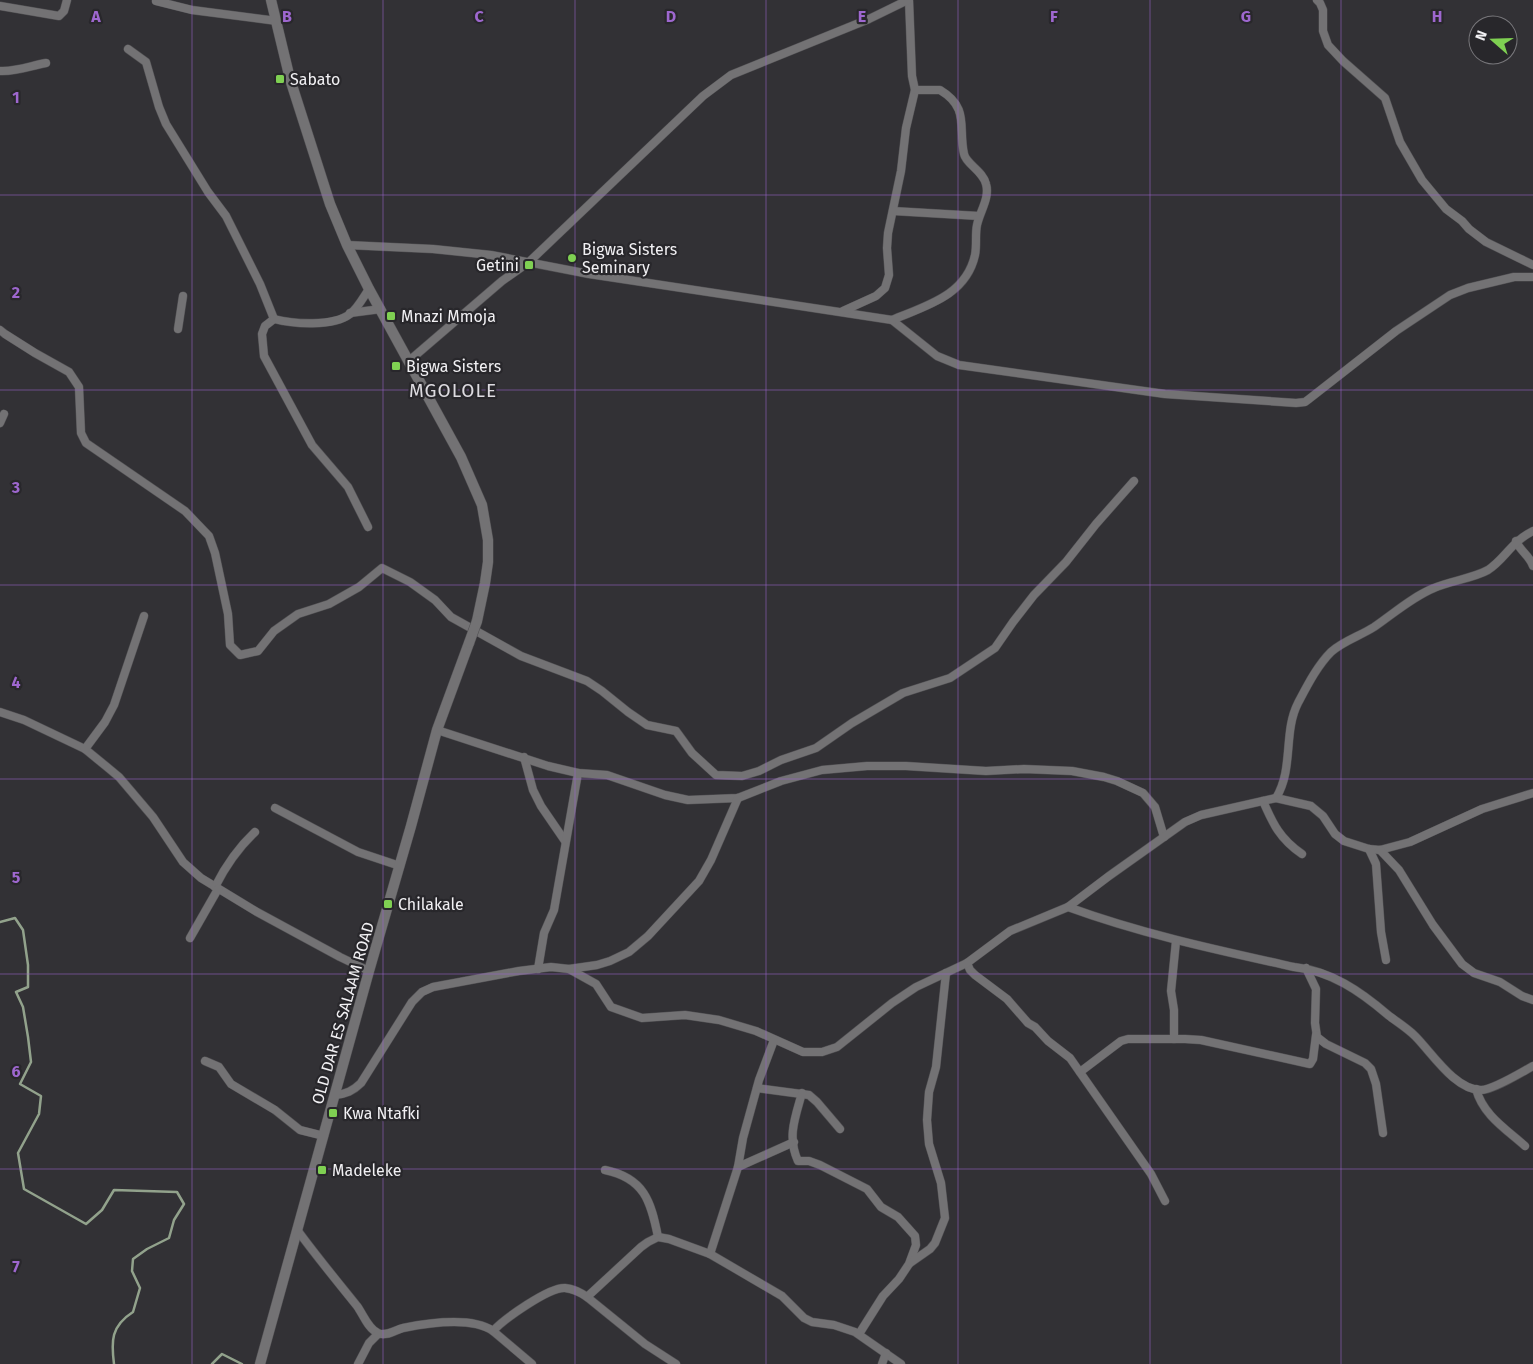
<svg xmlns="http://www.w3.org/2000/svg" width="1533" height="1364" font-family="'Fira Sans',sans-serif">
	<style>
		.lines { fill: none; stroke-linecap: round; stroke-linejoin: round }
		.stream { stroke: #92a28c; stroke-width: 2.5 }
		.minor-casing { stroke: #515053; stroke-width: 9 }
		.tertiary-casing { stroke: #515053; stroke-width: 11 }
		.minor { stroke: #737274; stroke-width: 8 }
		.tertiary { stroke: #737274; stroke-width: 10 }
		.tertiary-bridge-casing { stroke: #515053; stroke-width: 11; stroke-linecap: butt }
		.tertiary-bridge { stroke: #737274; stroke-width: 10 }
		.grid { fill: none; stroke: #9e67cf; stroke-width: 1; stroke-opacity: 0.55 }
		.poi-dot { fill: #7fd052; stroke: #28272b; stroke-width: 2 }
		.labels { text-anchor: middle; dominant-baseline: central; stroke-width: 4.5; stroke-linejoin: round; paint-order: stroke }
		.poi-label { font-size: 16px; fill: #f1f0f3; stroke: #28272b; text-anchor: start }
		.street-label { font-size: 16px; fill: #f1f0f3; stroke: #28272b }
		.quarter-label { font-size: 19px; letter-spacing: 1px; fill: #dddbe0; stroke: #28272b }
		.grid-label { font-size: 16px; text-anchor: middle; font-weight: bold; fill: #9e67cf; stroke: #28272b; stroke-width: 4.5; stroke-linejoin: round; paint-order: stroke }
	</style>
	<rect width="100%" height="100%" fill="#323135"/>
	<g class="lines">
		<g class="stream">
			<path d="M0,922L15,918L23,930L28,965V987L16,992L23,1007L28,1037L31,1062L20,1084L41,1096L39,1114L18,1153L24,1189L86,1224L102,1210L114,1190L177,1192L184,1204L174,1220L169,1238L147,1249L133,1259L132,1271L140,1288L133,1312C111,1326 111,1341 114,1364"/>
			<path d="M212,1364L222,1354L242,1364"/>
		</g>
		<g class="minor-casing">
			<g id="minor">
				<path d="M1317,0L1320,3L1323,10V31L1328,45L1343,61L1385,98L1400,142L1422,180L1446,209L1462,221L1469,229L1486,242L1533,265"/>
				<path d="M156,1L192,10L277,21"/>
				<path d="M0,6L59,16L64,11L67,0"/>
				<path d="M128,49L146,62L159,107L166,124L208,192L226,216L260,284L274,319"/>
				<path d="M0,71C16,72 30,66 46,63"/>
				<path d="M893,211L979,216"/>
				<path d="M347,245L433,249L491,255L589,274L892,320L937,356L959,365L1165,394L1296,403L1305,402L1309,399L1396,331L1450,295L1468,288L1514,277H1533"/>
				<path d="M843,311L876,296L885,288L889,275L887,248L888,233L901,171L906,128L915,90L912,76L909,0"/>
				<path d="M350,313L381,309"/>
				<path d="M274,319L265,326L262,334L264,356L312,445L348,487L368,527"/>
				<path d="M274,319C293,324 333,327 350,314C358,308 364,296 369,289"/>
				<path d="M892,320C925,306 966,296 975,255C977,245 975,234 977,225C980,211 990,198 986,184C983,171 966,164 964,154C958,127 970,108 940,90H915"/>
				<path d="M178,329L183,296"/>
				<path d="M0,330L5,334L35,353L69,372L79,387L81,433L86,443L185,511L209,536L215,553L228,614L230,645L240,655L258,651L274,631L298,614L329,604L359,587L382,568L410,582L435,600L451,617L521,656L587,681L602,691L628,712L647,725L676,731L692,753L716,775L742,776L759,771L781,760L816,748L852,723L903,693L950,678L995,648L1013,622L1034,595L1066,562L1096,524L1134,481"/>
				<path d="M410,360L502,281L529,262L703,96L731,75L869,19L908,0"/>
				<path d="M0,423L4,414"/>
				<path d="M1516,541C1520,551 1530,556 1533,566"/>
				<path d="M0,712L24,720L85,749L107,767L119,777L153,817L183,862L201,878L257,912L340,957L369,971"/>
				<path d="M437,730L548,766L578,773L607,775L665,795L688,800L738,798L781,781L822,770L867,766H906L986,771L1024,769L1072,771L1104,777L1117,781L1143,793L1155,807L1164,837"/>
				<path d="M85,749L105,722L114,705L144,616"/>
				<path d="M524,757L533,790L541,806L565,841"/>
				<path d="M1276,798L1311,806L1323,816L1335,834L1344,841L1369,849L1380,850L1410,842L1482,809L1533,793"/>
				<path d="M1263,801C1273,824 1280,839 1302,854"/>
				<path d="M275,808L358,852L400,866"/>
				<path d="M1369,849L1376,864L1381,932L1386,960"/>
				<path d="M1380,850L1399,870L1433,925L1462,964L1474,973L1500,982L1522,996L1533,1000"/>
				<path d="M215,887C225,867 238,848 255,832"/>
				<path d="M1068,907C1142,934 1217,950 1294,967C1331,971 1360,991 1388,1015C1397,1022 1407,1028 1415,1036C1432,1053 1455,1090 1481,1090C1493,1090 1522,1072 1533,1066"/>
				<path d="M190,938L218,889"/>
				<path d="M967,963L970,970L975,975L1007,999L1028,1023L1035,1027L1048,1041L1070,1058L1151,1174L1165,1201"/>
				<path d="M1306,968L1316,989L1315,1023L1317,1037L1326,1044L1365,1063L1371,1069L1376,1084L1383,1133"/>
				<path d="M538,969L544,933L554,910L578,773"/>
				<path d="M569,969L597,965L610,961L629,952L648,936L699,881L711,860L738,798"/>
				<path d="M1174,1039V1010L1171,991L1176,941"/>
				<path d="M205,1061L219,1067L231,1084L275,1110L300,1130L324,1136"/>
				<path d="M1080,1072L1121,1041L1128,1039H1185L1201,1040L1310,1064L1313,1059L1316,1035"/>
				<path d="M757,1088L809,1095L817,1102L840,1129"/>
				<path d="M1476,1089C1483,1115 1506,1129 1525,1146"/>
				<path d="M802,1093C795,1118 787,1137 798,1161H809L820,1165L867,1189L881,1207L898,1217L915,1236L916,1245L909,1264L899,1279L883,1296L859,1334"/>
				<path d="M335,1095C346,1094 353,1091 361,1083L412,1002L422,992L433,987L519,971L551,967L569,969L596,984L611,1007L642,1018L685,1015L719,1020L756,1031L803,1052H822L837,1047L892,1003L916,987L967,963L1010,931L1068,907L1109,876L1185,822L1201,815L1276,798C1294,769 1283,732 1298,703C1307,686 1317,666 1331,652C1343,641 1360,636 1374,627C1393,614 1412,597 1434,588C1450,581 1474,578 1488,570C1505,559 1511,542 1533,531"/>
				<path d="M738,1167L794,1142"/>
				<path d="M605,1170C644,1178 651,1201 658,1237"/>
				<path d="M298,1231C317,1257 337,1281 357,1306C363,1314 368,1329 378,1333C386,1337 395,1330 403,1328C428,1323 471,1316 493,1331L532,1364"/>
				<path d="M710,1254L738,1167L743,1138L759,1080L774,1040"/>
				<path d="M910,1263L930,1249L935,1243L945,1218L941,1183L929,1144L927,1120L929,1092L936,1067L946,973"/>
				<path d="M587,1297L645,1344L676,1364"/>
				<path d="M493,1331C504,1319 549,1287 565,1288C574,1289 580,1292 587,1297L641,1247L648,1242L658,1237L669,1239L710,1254L782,1296L804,1318L812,1322L834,1325L855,1332L901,1364"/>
				<path d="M358,1364L369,1343L378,1334"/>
				<path d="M882,1364L886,1353"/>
			</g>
		</g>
		<g class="tertiary-casing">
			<g id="tertiary">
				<path d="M271,0L290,79L330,204L347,245L369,289L461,457L482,505L488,540V562L485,583L477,621"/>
				<path d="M260,1364L369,971L411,826L437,730L469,643"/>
			</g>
		</g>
		<use href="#minor" class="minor"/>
		<use href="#tertiary" class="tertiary"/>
		<g class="tertiary-bridge-casing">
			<path id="tertiary-bridge" d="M469,643L477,621"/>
		</g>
		<use href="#tertiary-bridge" class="tertiary-bridge"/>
	</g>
	<path class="grid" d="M192,0V1364M383,0V1364M575,0V1364M766,0V1364M958,0V1364M1150,0V1364M1341,0V1364M0,195H1533M0,390H1533M0,585H1533M0,779H1533M0,974H1533M0,1169H1533"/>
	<g class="poi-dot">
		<rect x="275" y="74" width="10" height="10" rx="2.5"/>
		<circle cx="572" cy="258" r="5"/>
		<rect x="524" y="260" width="10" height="10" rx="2.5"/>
		<rect x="386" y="311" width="10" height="10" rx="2.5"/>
		<rect x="391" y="361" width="10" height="10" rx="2.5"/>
		<rect x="383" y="899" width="10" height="10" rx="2.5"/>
		<rect x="328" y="1108" width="10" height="10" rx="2.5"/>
		<rect x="317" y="1165" width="10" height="10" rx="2.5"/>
	</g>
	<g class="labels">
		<g class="poi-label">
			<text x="290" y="79">Sabato</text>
			<text x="582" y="249">Bigwa Sisters<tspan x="582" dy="18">Seminary</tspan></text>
			<text x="519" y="265" text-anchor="end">Getini</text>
			<text x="401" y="316">Mnazi Mmoja</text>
			<text x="406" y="366">Bigwa Sisters</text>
			<text x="398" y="904">Chilakale</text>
			<text x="343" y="1113">Kwa Ntafki</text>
			<text x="332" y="1170">Madeleke</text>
		</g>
		<g class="street-label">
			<text transform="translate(343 1013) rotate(-74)">OLD DAR ES SALAAM ROAD</text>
		</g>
		<g class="quarter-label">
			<text x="453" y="390">MGOLOLE</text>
		</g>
	</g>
	<g class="grid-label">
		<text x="96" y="22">A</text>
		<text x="287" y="22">B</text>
		<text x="479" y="22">C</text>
		<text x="671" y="22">D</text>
		<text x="862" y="22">E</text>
		<text x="1054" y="22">F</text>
		<text x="1246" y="22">G</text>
		<text x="1437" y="22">H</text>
		<text x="16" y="103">1</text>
		<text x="16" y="298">2</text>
		<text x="16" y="493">3</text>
		<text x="16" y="688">4</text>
		<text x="16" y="883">5</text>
		<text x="16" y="1077">6</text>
		<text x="16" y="1272">7</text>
	</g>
	<g transform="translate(1493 40) rotate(290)"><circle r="24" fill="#28272b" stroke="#78777b"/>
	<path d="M0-4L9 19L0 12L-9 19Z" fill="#7fd052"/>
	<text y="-8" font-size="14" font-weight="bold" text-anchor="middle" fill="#f1f0f3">N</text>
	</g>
</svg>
